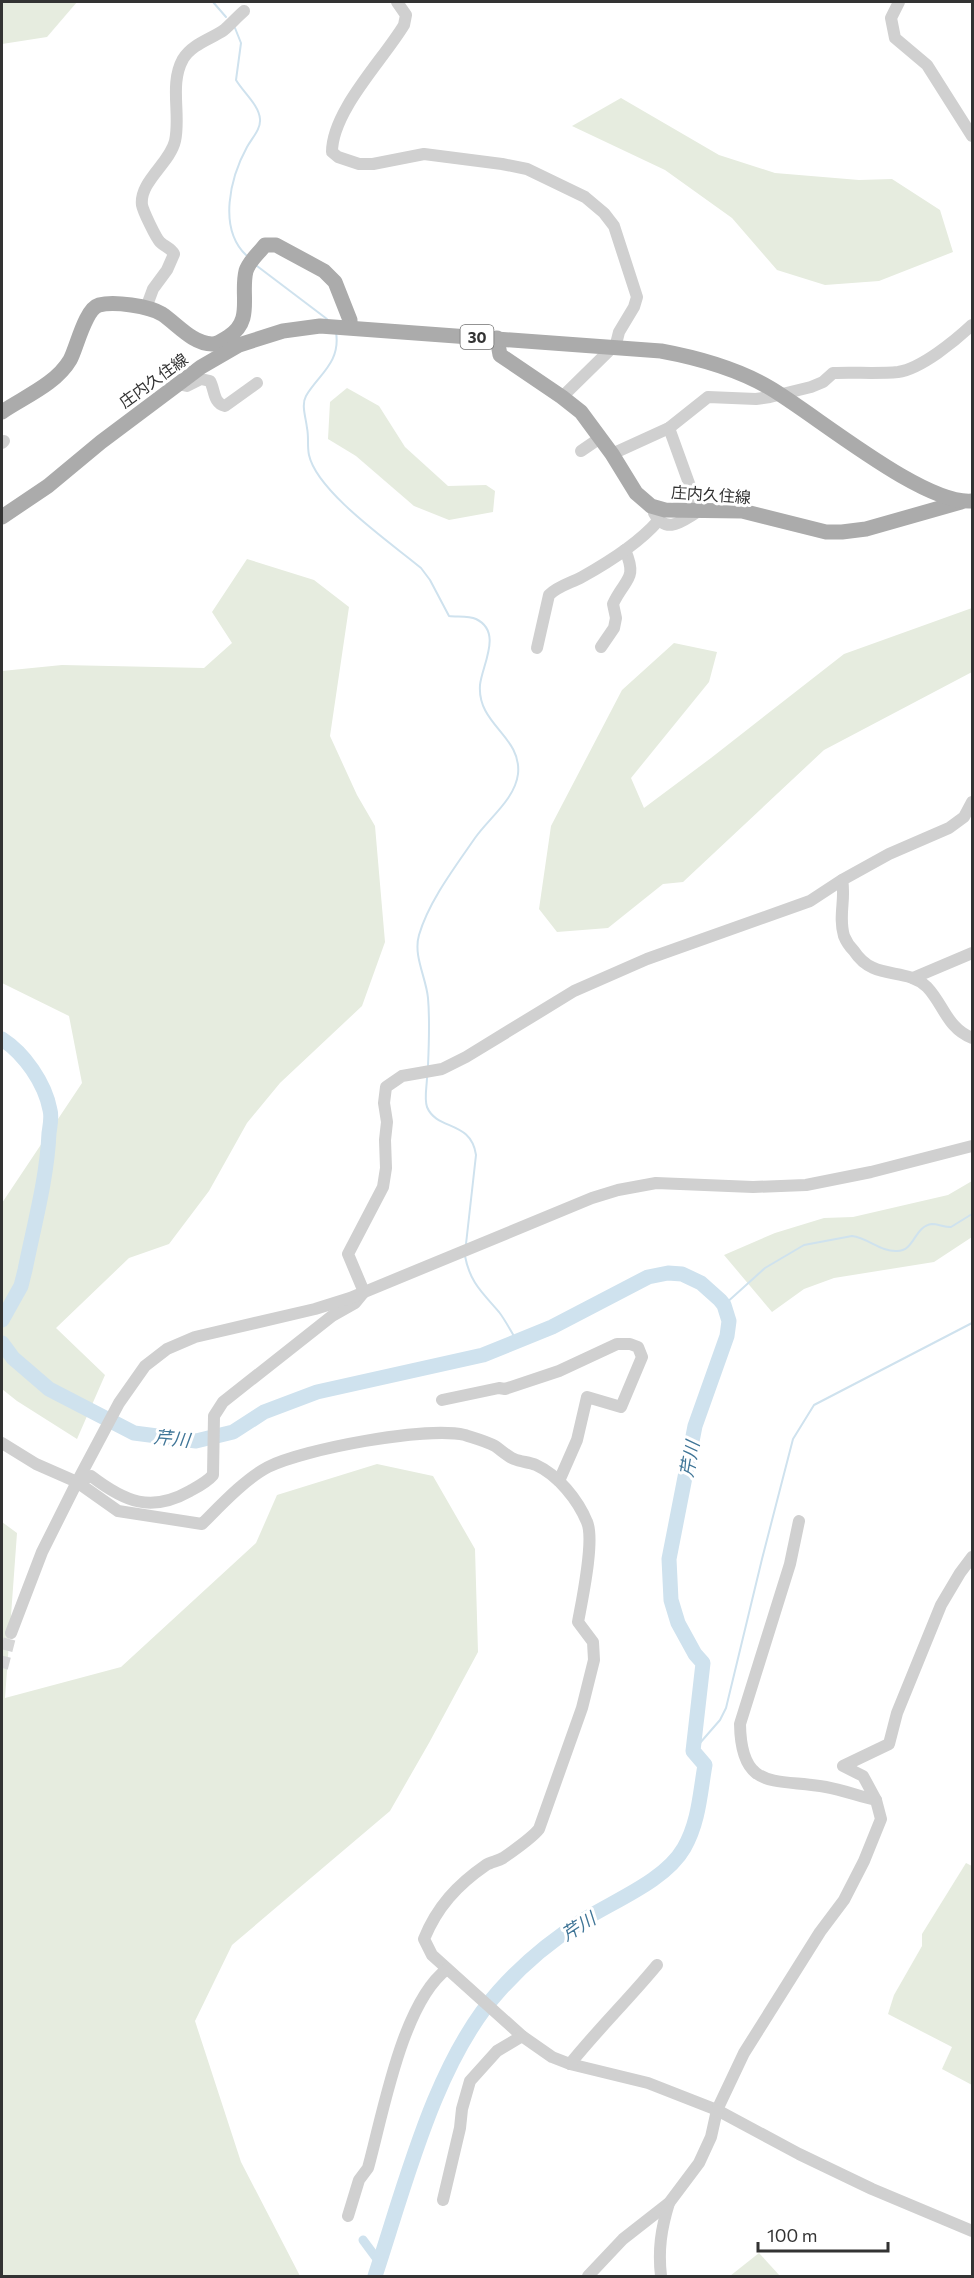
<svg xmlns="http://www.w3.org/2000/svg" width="974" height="2278" font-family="Commissioner,'Noto Sans JP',sans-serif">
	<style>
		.green { fill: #e6ecdf }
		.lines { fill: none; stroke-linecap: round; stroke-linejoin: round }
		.stream { stroke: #cfe2ee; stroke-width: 2 }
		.canal { stroke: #cfe2ee; stroke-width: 9 }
		.river { stroke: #cfe2ee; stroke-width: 15 }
		.minor-tunnel { stroke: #d6d6d6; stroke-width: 12; stroke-dasharray: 12 6; stroke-linecap: butt }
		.minor { stroke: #d0d0d0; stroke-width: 12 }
		.major { stroke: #ababab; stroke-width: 15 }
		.labels { text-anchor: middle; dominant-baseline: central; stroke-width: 6; stroke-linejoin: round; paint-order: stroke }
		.shield { fill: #fff; stroke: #707070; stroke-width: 1.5 }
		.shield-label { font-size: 15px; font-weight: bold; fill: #333 }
		.street-label { font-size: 16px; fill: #333; stroke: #fff }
		.water-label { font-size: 18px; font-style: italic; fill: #3f7597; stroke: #fff }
	</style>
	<rect width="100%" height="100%" fill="#fff"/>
	<g class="green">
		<path d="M2,2H77L47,37L2,44Z"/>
		<path d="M621,98L719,155L775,173L859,180L892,179L940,210L953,252L879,281L825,285L777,270L732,218L665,170L572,126Z"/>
		<path d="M347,388L379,406L405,447L448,486L486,485L495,491L493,512L449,520L414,506L356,456L328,439L330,402Z"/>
		<path d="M247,559L314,580L349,607L330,736L357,795L375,826L385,942L362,1006L280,1083L247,1123L209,1191L169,1244L129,1258L56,1328L105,1375L77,1439L17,1401L2,1389V1203L82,1083L69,1016L2,983V671L62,665L204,668L232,643L212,612Z"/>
		<path d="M972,608V672L824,750L683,882L663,884L608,928L557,932L539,909L551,826L622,690L674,643L717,652L709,682L631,778L644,808L711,758L844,654Z"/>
		<path d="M972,1181V1237L934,1262L834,1278L804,1289L772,1312L724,1255L775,1233L824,1218L853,1217L948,1195Z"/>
		<path d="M377,1464L433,1476L475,1549L478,1652L429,1743L390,1811L232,1945L195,2021L241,2162L300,2276H2V1522L17,1533L5,1698L121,1667L256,1543L277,1495Z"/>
		<path d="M966,1863L972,1866V2085L942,2069L952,2047L888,2014L894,1995L922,1946V1934Z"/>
		<path d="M759,2253L780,2276H730Z"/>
	</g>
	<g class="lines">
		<g class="stream">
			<path d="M213,2L226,17"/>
			<path d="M235,28L241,43L236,80C243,92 259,105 260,119C261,129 252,138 247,147C230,178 218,228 246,255"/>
			<path d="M257,266L327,319"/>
			<path d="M336,332C341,363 318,375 306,396C301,405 306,418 307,428C309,437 307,446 309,455C317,492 391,543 421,568L430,580L449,616C457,617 469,616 476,619C503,632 482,665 480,685C477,725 522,736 518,774C515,799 489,818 475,838C455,867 429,901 419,935C413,956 426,977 428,998C430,1020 429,1043 428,1066"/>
			<path d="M427,1077C427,1086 424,1098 427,1107C437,1131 471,1120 476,1155L466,1244"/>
			<path d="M465,1256C470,1283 483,1293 499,1312C506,1321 511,1332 517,1341"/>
			<path d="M724,1305L765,1268L804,1245L852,1236C868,1238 881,1252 897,1251C915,1251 914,1226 932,1224C938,1224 944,1227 951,1227L972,1214"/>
			<path d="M693,1751L720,1720L726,1708L762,1559L793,1439L814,1405L972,1323"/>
		</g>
		<path class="canal" d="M363,2240L380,2263"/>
		<g class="river">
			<path d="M2,1039C24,1053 45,1083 50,1110C52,1117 50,1126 49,1133C47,1179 34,1225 25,1270L21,1286L2,1320"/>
			<path d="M2,1343L13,1358L49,1389L134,1433L196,1441L233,1432L264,1412L317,1392L483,1355L552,1327L648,1277L668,1273L682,1274L701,1283L720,1300L724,1305L729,1321L727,1336L695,1426L669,1559L671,1600L678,1623L695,1654L703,1663L693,1751L705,1765C700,1793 699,1822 684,1848C665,1881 615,1900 582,1921C552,1940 523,1964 499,1991C435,2062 405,2186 375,2276"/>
		</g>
		<path class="minor-tunnel" d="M2,1668L11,1633"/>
		<g class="minor">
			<path d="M397,2L406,15L404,25C383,60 332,111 332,152L338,157L359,164H373L424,154L502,164L527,169L585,197L604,213L614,226L637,297L634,307L619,332L616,344L562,397"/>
			<path d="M899,2L891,18L895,38L927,65L972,136"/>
			<path d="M146,308L153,289L167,270L174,254C171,248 165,247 160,242C156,238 143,211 142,205C139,182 170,163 175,141C181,115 169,84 183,59C192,44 211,39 224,30C231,24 237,17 244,11"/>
			<path d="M178,384L187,386L201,379L210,381C215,390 213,403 225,406L257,383"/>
			<path d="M2,443L4,441"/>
			<path d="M581,451L600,438"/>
			<path d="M612,454L669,428L708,397L756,399L770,397L811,387L823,382L833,373C854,372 877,374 898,372C921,369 956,340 972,325"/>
			<path d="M654,513C667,536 683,520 699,511L669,428"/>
			<path d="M601,647L614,628L616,618L613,604C625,578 638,580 625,550"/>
			<path d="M537,648L549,595C558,586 571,583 582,577C609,562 638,544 658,521"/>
			<path d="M842,880C846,898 838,916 844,936C846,941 850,947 854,951C874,982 905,966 927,987C944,1005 947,1028 972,1038"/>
			<path d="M913,978L972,953"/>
			<path d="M442,1400L499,1388L505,1389L559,1371L617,1344H630L638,1347L642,1357L621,1407L587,1397L577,1440L559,1481"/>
			<path d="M2,1443L36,1464L77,1482L118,1511L202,1524C220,1506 245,1479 268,1467C304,1449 426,1426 465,1435C474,1438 486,1441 495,1446C501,1450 507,1456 514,1459C521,1462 529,1462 536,1465C558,1475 578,1500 587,1522C595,1540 582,1600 578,1622L593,1642L594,1660L582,1708L539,1829C532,1838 513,1851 503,1858C498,1861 491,1862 486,1865C457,1885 437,1907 424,1939L432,1955L522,2036L552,2057L570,2064L648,2083L717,2110L799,2154L872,2189L972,2231"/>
			<path d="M77,1482L91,1476C125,1502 151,1513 190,1491C199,1486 207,1482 213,1475L214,1416L223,1402L332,1316L355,1303L364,1292L348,1254L383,1187L386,1168L385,1140L387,1122L384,1103L386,1087L402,1076L442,1069L466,1057L574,991L647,959L810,901L842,880L889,854L949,828L964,817L972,802"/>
			<path d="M799,1521L790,1564L740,1724C741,1792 775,1778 826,1787C842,1790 859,1796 876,1800"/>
			<path d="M11,1633L42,1552L77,1482L119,1403L145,1366L167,1349L195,1337L315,1309L350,1298L592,1198L618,1190L656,1183L753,1187L806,1185L871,1172L972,1146"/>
			<path d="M570,2064C598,2029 629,1999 657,1965"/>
			<path d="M443,2200L460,2128L462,2109L470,2081L497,2051L522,2036"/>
			<path d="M348,2216L359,2180L368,2168C383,2114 402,2003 447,1969"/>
			<path d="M588,2276L623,2239L669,2203L699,2163L711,2137L717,2110L744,2053L820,1932L844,1900L864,1861L881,1819L876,1800L863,1776L843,1766L889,1744L897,1713L941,1605L960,1573L972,1557"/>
			<path d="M661,2276C658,2250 661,2229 669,2203"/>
		</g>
		<g class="major">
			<path d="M497,338L500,355L562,397L581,412L612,454L636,493L651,506L665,510L742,511L826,532H842L866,529L961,502"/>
			<path d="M2,412C24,397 56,384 70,360C77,347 85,309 99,305C114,301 149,306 162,314C177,324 193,344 212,344C218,344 223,340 228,337C254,321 240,295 246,271C249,261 259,253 265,245H276L324,271L335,282L350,320V327"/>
			<path d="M2,517L48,486L101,442L201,367L239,345L283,331L320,326L661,351C699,358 736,368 770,388C816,415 923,505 972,501"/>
		</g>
	</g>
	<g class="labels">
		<rect class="shield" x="460.5" y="325" width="33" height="24" rx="4.5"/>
		<g class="shield-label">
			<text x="477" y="337">30</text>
		</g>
		<g class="street-label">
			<text transform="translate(153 380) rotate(-36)">庄内久住線</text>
			<text transform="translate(711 494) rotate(4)">庄内久住線</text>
		</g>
		<g class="water-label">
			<text transform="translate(172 1438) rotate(6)">芹川</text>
			<text transform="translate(689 1459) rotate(-79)">芹川</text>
			<text transform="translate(578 1926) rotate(-32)">芹川</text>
		</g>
	</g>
	<rect width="974" height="2278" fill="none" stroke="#333333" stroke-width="6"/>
	<path d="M758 2242v9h130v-9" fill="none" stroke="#333333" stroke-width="3"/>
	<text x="767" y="2242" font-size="18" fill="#333333" stroke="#ffffff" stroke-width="4.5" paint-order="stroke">100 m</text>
</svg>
